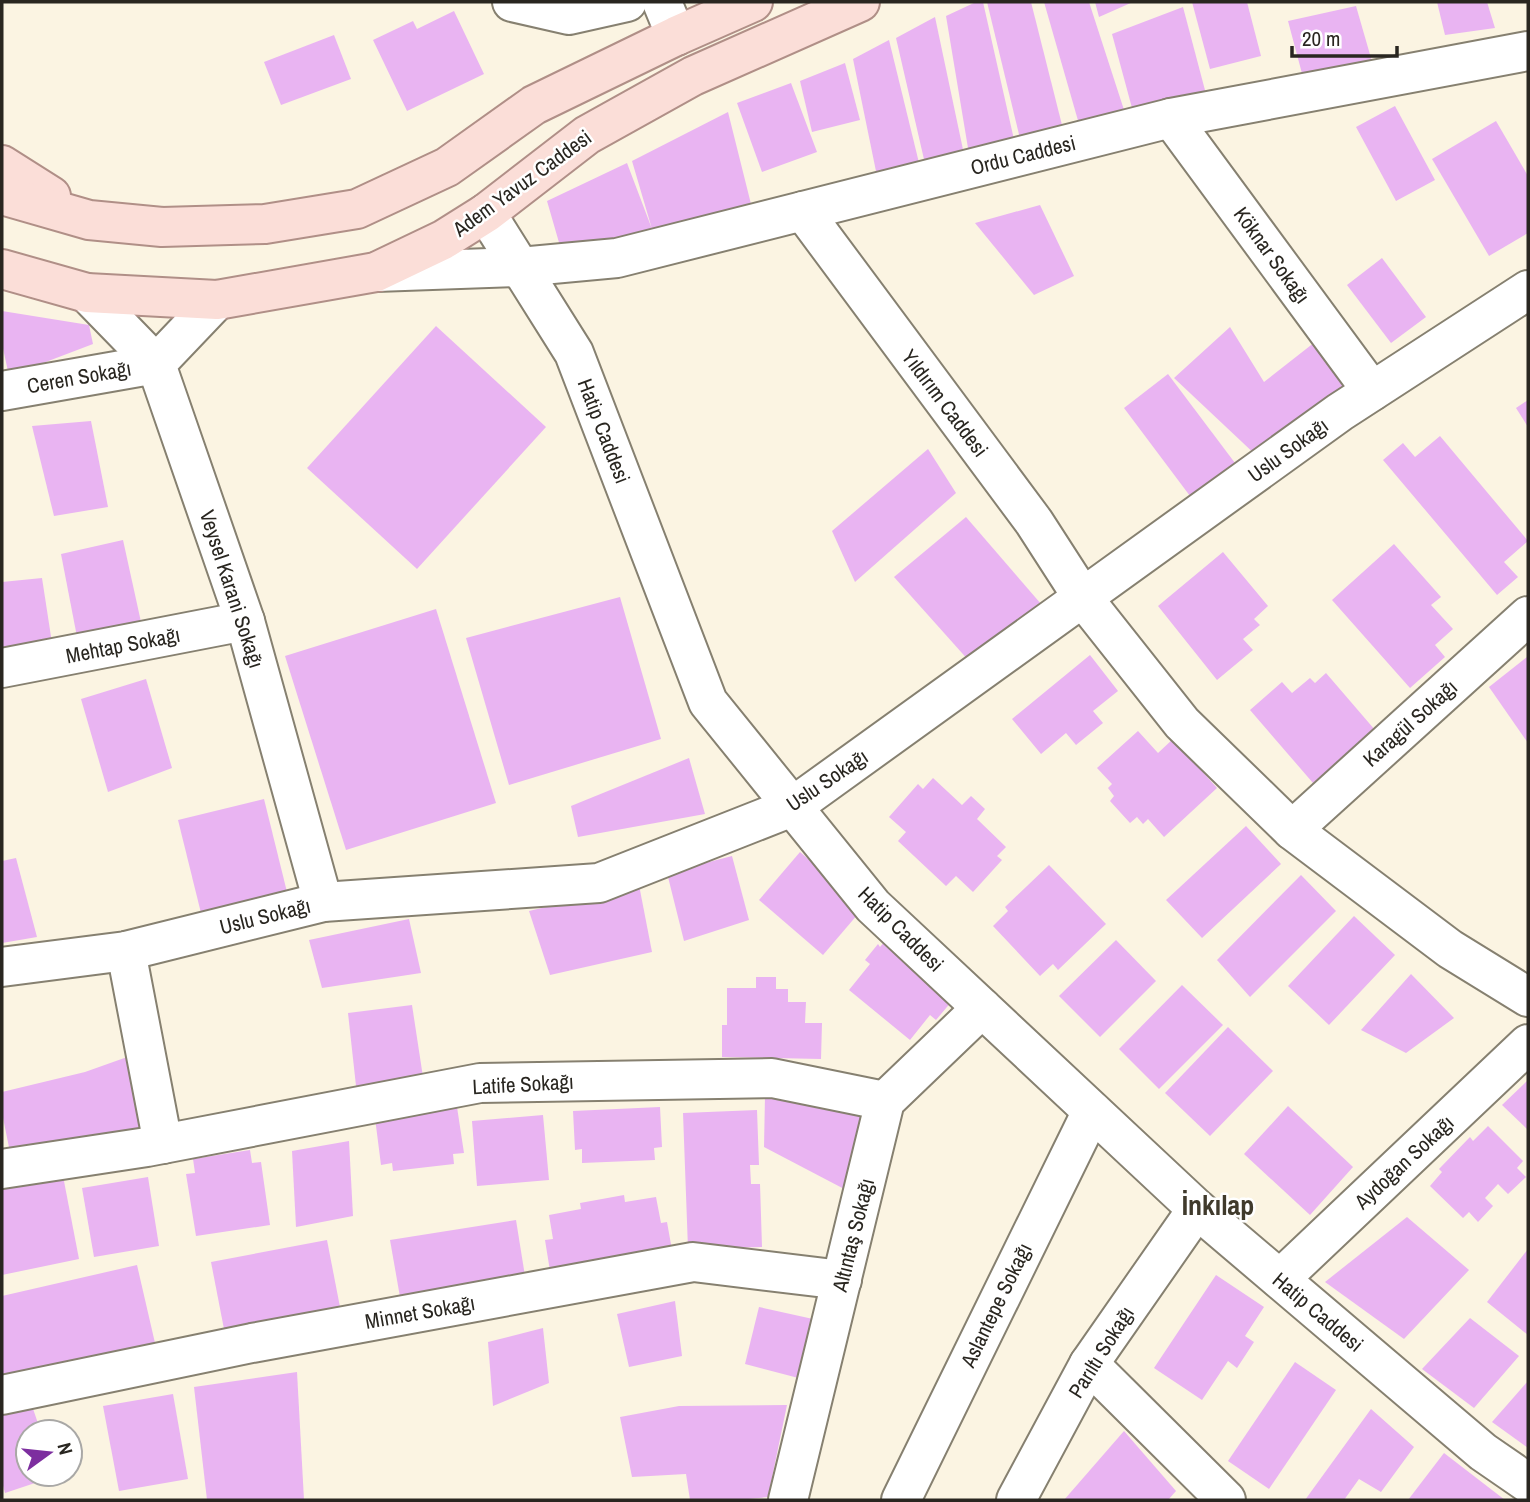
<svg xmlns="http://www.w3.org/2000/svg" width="1530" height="1502" font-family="'Archivo Narrow',sans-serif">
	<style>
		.building { fill: #e9b4f2 }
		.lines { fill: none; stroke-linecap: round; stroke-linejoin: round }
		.minor-casing { stroke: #868070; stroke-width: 42 }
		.major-casing { stroke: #b08f87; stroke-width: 42 }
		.minor { stroke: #fff; stroke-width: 38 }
		.major { stroke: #fbded8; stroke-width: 38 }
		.labels { text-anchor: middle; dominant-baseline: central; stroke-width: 5; stroke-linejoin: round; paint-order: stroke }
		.street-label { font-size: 21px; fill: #292620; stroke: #fff }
		.district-label { font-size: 28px; font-weight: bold; fill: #403a2c; stroke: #fff }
	</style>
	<rect width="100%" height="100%" fill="#fbf4e2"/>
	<g class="building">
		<path d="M976,2H983L1015,144L969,154L946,16Z"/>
		<path d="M987,2H1031L1063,129L1023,151Z"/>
		<path d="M1044,2H1089L1125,113L1079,124Z"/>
		<path d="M1095,2H1133L1099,17Z"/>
		<path d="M1192,2H1247L1261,56L1210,69Z"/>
		<path d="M1437,2H1487L1495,28L1445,35Z"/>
		<path d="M1356,6L1373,65L1304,81L1288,21Z"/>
		<path d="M1183,7L1206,94L1132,108L1112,34Z"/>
		<path d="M454,11L484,74L407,111L373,40L413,21L417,29Z"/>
		<path d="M935,17L965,159L926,168L896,38Z"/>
		<path d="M334,35L351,79L281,105L264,62Z"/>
		<path d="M889,40L921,171L878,181L853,59Z"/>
		<path d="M845,63L860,120L812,132L800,81Z"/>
		<path d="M791,83L817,152L762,172L737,103Z"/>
		<path d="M1395,106L1435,180L1396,201L1356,127Z"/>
		<path d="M728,112L753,212L655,237L560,246L547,201L627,163L652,229L632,161Z"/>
		<path d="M1496,121L1528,176V233L1489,256L1432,159Z"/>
		<path d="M1040,205L1074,276L1034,295L975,223Z"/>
		<path d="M1382,258L1426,317L1391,343L1347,285Z"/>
		<path d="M2,311L89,325L93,344L9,376L2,344Z"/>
		<path d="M436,326L546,427L417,569L307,468Z"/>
		<path d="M1230,327L1264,382L1315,342L1348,384L1259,458L1174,378Z"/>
		<path d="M1168,374L1238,467L1193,500L1124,408Z"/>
		<path d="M1528,400V427L1516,408Z"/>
		<path d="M91,421L108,507L54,516L32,426Z"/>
		<path d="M1440,436L1528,541L1504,562L1518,577L1497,595L1383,460L1403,443L1415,457Z"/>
		<path d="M928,449L956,493L855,582L832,531Z"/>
		<path d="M966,517L1048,612L970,662L894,577Z"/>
		<path d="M123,540L141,622L78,642L61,554Z"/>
		<path d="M1394,544L1441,597L1431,605L1453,629L1435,645L1445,657L1410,688L1332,600Z"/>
		<path d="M1223,552L1268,606L1254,619L1260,625L1243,639L1253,650L1217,680L1158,606Z"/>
		<path d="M42,578L52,643L2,655V582Z"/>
		<path d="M620,597L661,739L509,785L466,638Z"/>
		<path d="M436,609L496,803L346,850L285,656Z"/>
		<path d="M1090,655L1118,691L1093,711L1103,723L1076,745L1066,733L1041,754L1012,719Z"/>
		<path d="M1527,657L1528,659V743L1489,687Z"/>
		<path d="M1326,673L1375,730L1313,783L1250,710L1282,682L1292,693L1310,678L1315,683Z"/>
		<path d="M146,679L172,768L108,792L81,699Z"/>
		<path d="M1138,731L1158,753L1173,739L1217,788L1164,837L1148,819L1143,824L1137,817L1130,823L1110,801L1114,796L1108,788L1112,784L1097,768Z"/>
		<path d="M689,758L705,814L578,837L571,806Z"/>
		<path d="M933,778L962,805L971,796L985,809L977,819L1006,847L997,856L1002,860L973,892L956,876L946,886L898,841L906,832L889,817L918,784L923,789Z"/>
		<path d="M264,799L287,892L201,913L178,820Z"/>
		<path d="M1246,826L1281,864L1202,938L1166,900Z"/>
		<path d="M800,852L864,907L823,955L759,900Z"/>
		<path d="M732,856L749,920L684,941L667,873Z"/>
		<path d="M16,858L37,937L2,943V861Z"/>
		<path d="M1049,865L1106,924L1058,970L1053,964L1040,976L993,926L1008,911L1005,907Z"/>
		<path d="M1301,875L1336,911L1250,997L1217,960Z"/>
		<path d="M639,885L652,952L550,975L529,911Z"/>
		<path d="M1354,916L1395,955L1329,1025L1288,986Z"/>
		<path d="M409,919L421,973L322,988L309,940Z"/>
		<path d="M1116,940L1156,981L1100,1037L1059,996Z"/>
		<path d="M885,941L952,1001L936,1020L930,1015L910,1040L849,990L870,964L865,960L878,944L880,947Z"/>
		<path d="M1411,974L1454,1018L1406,1053L1361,1030Z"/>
		<path d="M756,977H776V989H788V1002H806L805,1023H822L821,1059L722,1057V1025H727V988H756Z"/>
		<path d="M1182,985L1223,1025L1159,1089L1119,1049Z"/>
		<path d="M412,1005L423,1077L357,1095L348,1013Z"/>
		<path d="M1228,1027L1273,1071L1210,1136L1165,1093Z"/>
		<path d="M130,1056L144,1133L11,1157L2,1113V1092L85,1072Z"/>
		<path d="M1528,1080V1130L1502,1105Z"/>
		<path d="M765,1096L868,1118L848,1191L764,1147Z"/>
		<path d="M1288,1106L1353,1167L1310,1215L1244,1154Z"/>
		<path d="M457,1107L464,1153L453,1154L454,1164L393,1171L392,1163L381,1165L375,1118Z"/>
		<path d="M660,1107L662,1147L654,1148L655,1160L582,1163V1149L575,1150L573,1111Z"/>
		<path d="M757,1110L759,1165H750L751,1184H760L762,1247L688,1249L683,1113Z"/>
		<path d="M543,1115L549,1180L477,1186L472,1121Z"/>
		<path d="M1488,1126L1523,1161L1517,1168L1526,1177L1508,1194L1498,1184L1485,1198L1493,1206L1478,1222L1469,1212L1463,1218L1430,1186L1442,1172L1439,1169L1470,1137L1473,1141Z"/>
		<path d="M349,1141L353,1216L296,1227L292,1151Z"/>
		<path d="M250,1150L252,1163L261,1162L270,1225L196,1236L186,1174L195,1173L193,1159Z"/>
		<path d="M63,1176L79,1259L2,1275V1188Z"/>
		<path d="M148,1177L159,1246L94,1257L82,1188Z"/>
		<path d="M624,1195L625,1202L656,1197L661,1223L667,1222L672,1250L550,1271L545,1240L553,1239L549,1215L581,1209L580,1203Z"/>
		<path d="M1407,1217L1469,1270L1404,1339L1325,1282Z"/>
		<path d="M516,1220L525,1276L400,1297L390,1240Z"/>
		<path d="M327,1240L340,1307L224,1329L211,1262Z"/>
		<path d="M1528,1249V1335L1487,1302Z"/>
		<path d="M137,1265L155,1343L2,1378V1296Z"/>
		<path d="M1216,1275L1264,1307L1245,1336L1254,1342L1237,1368L1228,1361L1202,1400L1154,1368Z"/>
		<path d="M675,1301L682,1356L629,1367L617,1314Z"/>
		<path d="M759,1307L813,1319L806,1380L745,1364Z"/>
		<path d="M1470,1318L1519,1356L1474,1408L1422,1369Z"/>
		<path d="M543,1328L549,1383L493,1406L488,1342Z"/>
		<path d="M1295,1362L1336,1390L1269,1489L1228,1461Z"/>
		<path d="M297,1372L304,1500H207L194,1387Z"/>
		<path d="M1528,1381V1448L1492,1422Z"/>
		<path d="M173,1394L188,1479L119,1491L103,1406Z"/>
		<path d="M31,1403L41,1432H28V1474H55L56,1476L5,1493L2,1482V1412Z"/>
		<path d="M787,1405L768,1497L738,1500H690L686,1474L632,1477L620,1417L679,1406Z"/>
		<path d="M1371,1409L1414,1447L1381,1492L1359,1479L1344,1500H1305Z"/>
		<path d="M1124,1431L1176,1491L1168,1500H1064Z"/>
		<path d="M1444,1453L1505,1500H1408Z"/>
	</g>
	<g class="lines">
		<g class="minor-casing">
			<g id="minor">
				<path d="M512,2L569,15L627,2"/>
				<path d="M662,2L676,36"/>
				<path d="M1171,118L1372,391"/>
				<path d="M803,211L1034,522L1083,598L1182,723L1292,830L1450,949L1528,997"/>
				<path d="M486,213L574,353L708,702L873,906L1197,1209L1483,1452L1528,1483"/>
				<path d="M376,272L520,267L617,258L1171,118L1528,51"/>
				<path d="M87,293L156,364"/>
				<path d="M217,300L156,364L245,621L323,902"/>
				<path d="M2,391L156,364"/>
				<path d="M2,668L245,621"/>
				<path d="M1292,830L1528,616"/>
				<path d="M126,951L163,1144"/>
				<path d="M2,967L126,951L323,902L599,883L792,807L1340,412L1528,290"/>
				<path d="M2,1169L147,1147L480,1083L772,1078L885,1101"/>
				<path d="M1280,1279L1528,1044"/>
				<path d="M1089,1364L1226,1500"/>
				<path d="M2,1395L252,1343L693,1262L842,1280"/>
				<path d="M788,1500L885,1101L982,1008"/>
				<path d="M901,1500L1092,1111"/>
				<path d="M1016,1500L1089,1364L1197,1209"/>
			</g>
		</g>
		<g class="major-casing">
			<g id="major">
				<path d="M2,165L51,196"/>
				<path d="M2,195L89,220L162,227L265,224L357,209L447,167L534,105L676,36L753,2"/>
				<path d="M2,269L87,293L217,300L376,272L443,240L486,213L587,135L693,76L860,2"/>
			</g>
		</g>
		<use href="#minor" class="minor"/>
		<use href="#major" class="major"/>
	</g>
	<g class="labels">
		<g class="street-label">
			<text transform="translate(1023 155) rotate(-14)">Ordu Caddesi</text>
			<text transform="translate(522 183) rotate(-36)">Adem Yavuz Caddesi</text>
			<text transform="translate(1272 255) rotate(54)">Köknar Sokağı</text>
			<text transform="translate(79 377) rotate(-10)">Ceren Sokağı</text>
			<text transform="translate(945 403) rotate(53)">Yıldırım Caddesi</text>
			<text transform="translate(604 431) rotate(69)">Hatip Caddesi</text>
			<text transform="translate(1288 450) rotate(-36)">Uslu Sokağı</text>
			<text transform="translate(232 589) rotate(72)">Veysel Karani Sokağı</text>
			<text transform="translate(123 645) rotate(-11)">Mehtap Sokağı</text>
			<text transform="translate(1410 723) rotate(-42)">Karagül Sokağı</text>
			<text transform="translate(827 780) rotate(-34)">Uslu Sokağı</text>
			<text transform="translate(265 916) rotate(-14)">Uslu Sokağı</text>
			<text transform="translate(901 929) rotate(45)">Hatip Caddesi</text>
			<text transform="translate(523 1084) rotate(-3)">Latife Sokağı</text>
			<text transform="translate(1404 1162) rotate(-43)">Aydoğan Sokağı</text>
			<text transform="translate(853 1235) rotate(-76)">Altıntaş Sokağı</text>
			<text transform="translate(996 1305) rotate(-64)">Aslantepe Sokağı</text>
			<text transform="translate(420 1312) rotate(-10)">Minnet Sokağı</text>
			<text transform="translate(1318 1312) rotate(40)">Hatip Caddesi</text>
			<text transform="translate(1101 1352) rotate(-58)">Parıltı Sokağı</text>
		</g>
		<g class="district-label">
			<text x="1218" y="1205">İnkılap</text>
		</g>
	</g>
	<rect width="1530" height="1502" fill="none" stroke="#292620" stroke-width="7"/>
	<g transform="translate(49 1453) rotate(75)"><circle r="33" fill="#ffffff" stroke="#a9a8a6" stroke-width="2"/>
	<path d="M0-5L12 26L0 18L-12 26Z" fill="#7d2e9f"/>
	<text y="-10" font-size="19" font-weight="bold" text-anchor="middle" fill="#292620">N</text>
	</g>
	<path d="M1292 46v10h105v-10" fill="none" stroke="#292620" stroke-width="3.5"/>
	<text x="1302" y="46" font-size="21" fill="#292620" stroke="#ffffff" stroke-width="5" paint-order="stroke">20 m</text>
</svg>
